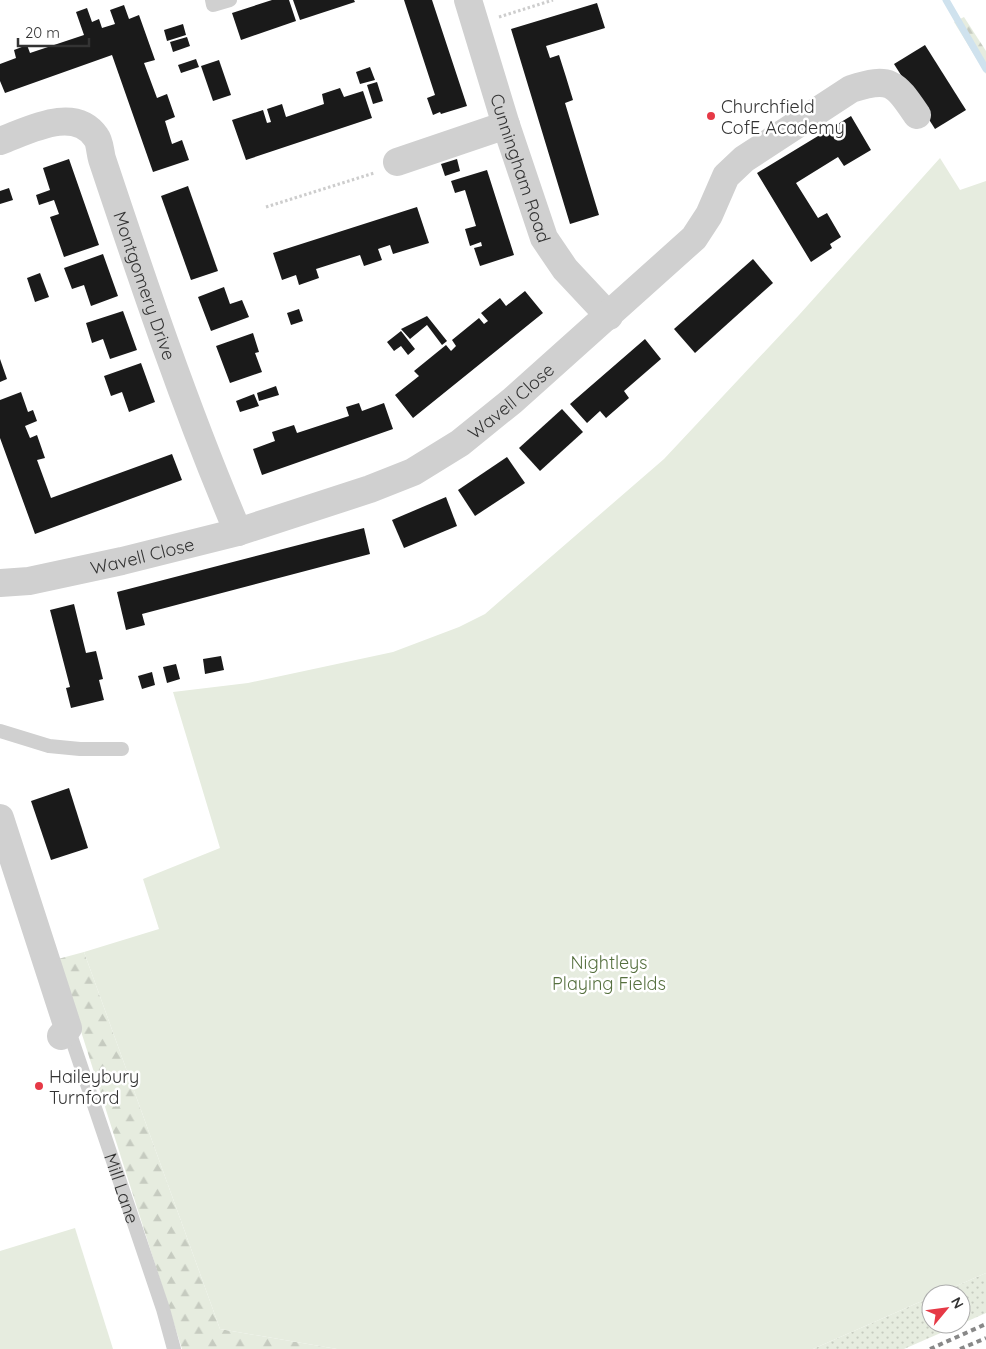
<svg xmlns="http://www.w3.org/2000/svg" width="986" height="1349" font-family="Quicksand,sans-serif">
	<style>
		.grass { fill: url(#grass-dots) }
		.forest { fill: url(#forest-firs) }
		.park { fill: #e6ecdf }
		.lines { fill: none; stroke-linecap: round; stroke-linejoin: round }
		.stream { stroke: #cfe2ee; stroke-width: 7 }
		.building { fill: #1a1a1a }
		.path { stroke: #cdcdcd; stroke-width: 3; stroke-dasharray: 2.5 2.5; stroke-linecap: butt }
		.service { stroke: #d0d0d0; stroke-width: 14 }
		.minor { stroke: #d0d0d0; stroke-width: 28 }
		.rail { stroke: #888; stroke-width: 4; stroke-dasharray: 5 4; stroke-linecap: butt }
		.poi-dot { fill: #e63946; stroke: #fff; stroke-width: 2 }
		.labels { text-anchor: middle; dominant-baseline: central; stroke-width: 5; stroke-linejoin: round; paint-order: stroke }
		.poi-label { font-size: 18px; fill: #333; stroke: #fff; text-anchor: start }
		.street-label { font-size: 18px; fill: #333; stroke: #fff }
		.park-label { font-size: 18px; fill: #56703f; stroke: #fff }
	</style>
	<defs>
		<pattern id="grass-dots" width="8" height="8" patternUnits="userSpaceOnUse" patternTransform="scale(1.25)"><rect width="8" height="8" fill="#e6ecdf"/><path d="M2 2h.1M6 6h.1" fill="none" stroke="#c6cbc0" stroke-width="1.8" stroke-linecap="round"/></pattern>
		<pattern id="forest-firs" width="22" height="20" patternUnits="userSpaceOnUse" patternTransform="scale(1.25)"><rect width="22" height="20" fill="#e6ecdf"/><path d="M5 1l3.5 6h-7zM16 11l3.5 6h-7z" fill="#c6cbc0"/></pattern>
	</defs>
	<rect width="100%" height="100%" fill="#fff"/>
	<g class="grass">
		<path d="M986,1273V1313L961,1324V1294H938Z"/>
		<path d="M931,1297V1324H961L904,1349H813Z"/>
	</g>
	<g class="forest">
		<path d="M964,17L986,51V74L954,22Z"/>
		<path d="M84,952L220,1329L337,1349H182L58,959Z"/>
	</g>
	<g class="park">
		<path d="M940,158L960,190L986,181V1273L938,1294H931V1297L813,1349H337L220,1329L84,952L159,929L143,879L220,848L173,692L248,683L393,652L459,627L485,614L664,459L799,315Z"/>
		<path d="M75,1228L113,1349H0V1251Z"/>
	</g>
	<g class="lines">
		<path class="stream" d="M946,0L986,69"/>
	</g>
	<g class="building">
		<path d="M272,0H289L296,21L241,40L232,13Z"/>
		<path d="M293,0H354L355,2L300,20Z"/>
		<path d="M404,0H432L467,106L441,114L440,112L433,115L427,98L435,95Z"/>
		<path d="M597,3L605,28L546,46L550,58L559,55L566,77L573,100L565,103L599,215L570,224L511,29Z"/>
		<path d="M124,5L129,19L139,15L155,60L144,63L157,98L167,94L175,117L165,121L172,144L182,140L189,160L153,172L112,55L5,93L0,81V64L16,58L14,50L27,45L30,53L84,35L76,12L87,8L92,22L99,19L102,28L115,24L110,10Z"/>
		<path d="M183,24L186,35L167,41L164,30Z"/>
		<path d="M187,37L190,46L173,52L170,42Z"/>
		<path d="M925,45L966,110L935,129L894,64Z"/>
		<path d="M196,59L199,67L181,73L178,65Z"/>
		<path d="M219,60L231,95L213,101L201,66Z"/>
		<path d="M370,67L375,80L360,84L356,72Z"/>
		<path d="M377,82L383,101L373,104L367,85Z"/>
		<path d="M340,88L344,97L363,91L372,118L246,160L232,120L263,110L267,123L271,122L267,109L282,104L286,117L324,104L322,94Z"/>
		<path d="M851,116L871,150L844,166L838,157L796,183L818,218L827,213L841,237L830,244L832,248L811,262L757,173Z"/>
		<path d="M69,159L99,245L64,257L50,217L59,214L54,200L39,205L36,195L50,190L43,168Z"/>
		<path d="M457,159L460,171L445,176L441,164Z"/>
		<path d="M487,170L514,255L480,266L474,248L482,246L481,242L470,246L465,229L476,226L465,190L455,193L451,181Z"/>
		<path d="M188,186L218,271L191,280L161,196Z"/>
		<path d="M9,188L13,200L0,204V191Z"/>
		<path d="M417,207L429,243L393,254L390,245L378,249L382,260L364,266L360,255L316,269L319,278L299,285L296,275L282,280L273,253Z"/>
		<path d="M103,254L118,296L91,306L84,285L72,289L64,268Z"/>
		<path d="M753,259L773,283L695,353L674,329Z"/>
		<path d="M40,273L49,297L35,302L27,278Z"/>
		<path d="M224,287L230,304L242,300L249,317L211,331L198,297Z"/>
		<path d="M525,291L543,313L413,418L395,395L419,376L414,371L446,345L451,351L456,346L452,340L479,318L484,324L488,321L481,313L500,298L506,306Z"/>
		<path d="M299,309L303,321L291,325L287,313Z"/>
		<path d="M123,311L137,350L110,359L103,339L92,343L86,323Z"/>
		<path d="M427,316L447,341L442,345L427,325L410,339L401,329Z"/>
		<path d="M401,331L415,349L408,355L401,346L394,351L387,342Z"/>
		<path d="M253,333L259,352L255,353L262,372L230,383L216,346Z"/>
		<path d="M645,339L661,359L624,391L629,398L606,418L600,411L587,423L570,404Z"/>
		<path d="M0,359L7,379L0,382Z"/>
		<path d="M141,363L155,402L129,412L122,392L111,396L104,376Z"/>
		<path d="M276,386L279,395L259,401L257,393Z"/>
		<path d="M21,392L28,412L33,410L37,421L25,426L30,438L37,435L45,458L37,460L51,498L172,454L182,480L35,534L0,438V400Z"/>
		<path d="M254,394L259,406L240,412L236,401Z"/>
		<path d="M359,403L362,411L384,403L393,429L262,475L253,449L275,441L272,432L294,425L297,433L349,416L346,407Z"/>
		<path d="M562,409L583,432L540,471L519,448Z"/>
		<path d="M507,457L525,483L475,516L458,490Z"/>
		<path d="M446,497L457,526L404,548L392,520Z"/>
		<path d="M364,528L370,554L142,614L145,625L126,630L117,592Z"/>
		<path d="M74,604L86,653L96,651L103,679L99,680L104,700L71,708L66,688L70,687L50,610Z"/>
		<path d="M221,656L224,670L205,674L203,659Z"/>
		<path d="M176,664L180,679L167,683L163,667Z"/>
		<path d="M152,672L155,685L142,689L138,676Z"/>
		<path d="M69,788L88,848L51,860L31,801Z"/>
	</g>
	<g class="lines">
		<g class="path">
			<path d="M499,17L553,0"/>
			<path d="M266,207L374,173"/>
		</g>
		<g class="service">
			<path d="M212,0L213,5L230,0"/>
			<path d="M0,731L49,746L80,749H122"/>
			<path id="s1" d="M68,1028L163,1309L174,1349"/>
		</g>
		<g class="minor">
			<path id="s2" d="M468,0L506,125L544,238L565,269L609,316"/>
			<path id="s3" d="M0,141C28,131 74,105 96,137C100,142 100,152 102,159C144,285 186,410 238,532"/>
			<path d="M397,162L506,125"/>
			<path id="s4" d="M0,583L29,581L122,561L238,532L370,489L413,472L460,443L512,401L694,238L709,215L726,176L744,159L851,89C891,76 895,83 917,115"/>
			<path d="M0,818L68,1028L61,1036"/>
		</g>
		<g class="rail">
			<path d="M930,1349L986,1324"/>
			<path d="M960,1349L986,1338"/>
		</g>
	</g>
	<g class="poi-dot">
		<circle cx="711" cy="116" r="5"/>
		<circle cx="39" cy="1086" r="5"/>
	</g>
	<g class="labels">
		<g class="poi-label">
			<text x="721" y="106">Churchfield<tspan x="721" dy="21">CofE Academy</tspan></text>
			<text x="49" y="1076">Haileybury<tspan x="49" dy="21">Turnford</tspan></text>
		</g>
		<g class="street-label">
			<text stroke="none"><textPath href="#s2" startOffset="176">Cunningham Road</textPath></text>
			<text stroke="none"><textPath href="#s3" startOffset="261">Montgomery Drive</textPath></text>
			<text stroke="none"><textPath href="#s4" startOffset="550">Wavell Close</textPath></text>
			<text stroke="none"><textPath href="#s4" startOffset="145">Wavell Close</textPath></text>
			<text stroke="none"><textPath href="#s1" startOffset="169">Mill Lane</textPath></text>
		</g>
		<g class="park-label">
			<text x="609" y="962">Nightleys<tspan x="609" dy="21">Playing Fields</tspan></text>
		</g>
	</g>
	<g transform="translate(946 1309) rotate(61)"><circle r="24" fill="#ffffff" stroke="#adadad"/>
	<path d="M0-4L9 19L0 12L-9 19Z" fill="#e63946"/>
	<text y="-8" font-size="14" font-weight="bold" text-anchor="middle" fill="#333333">N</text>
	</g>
	<path d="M18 38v8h71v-8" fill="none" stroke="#333333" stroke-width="2.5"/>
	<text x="25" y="38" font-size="15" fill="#333333" stroke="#ffffff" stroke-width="4" paint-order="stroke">20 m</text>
</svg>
